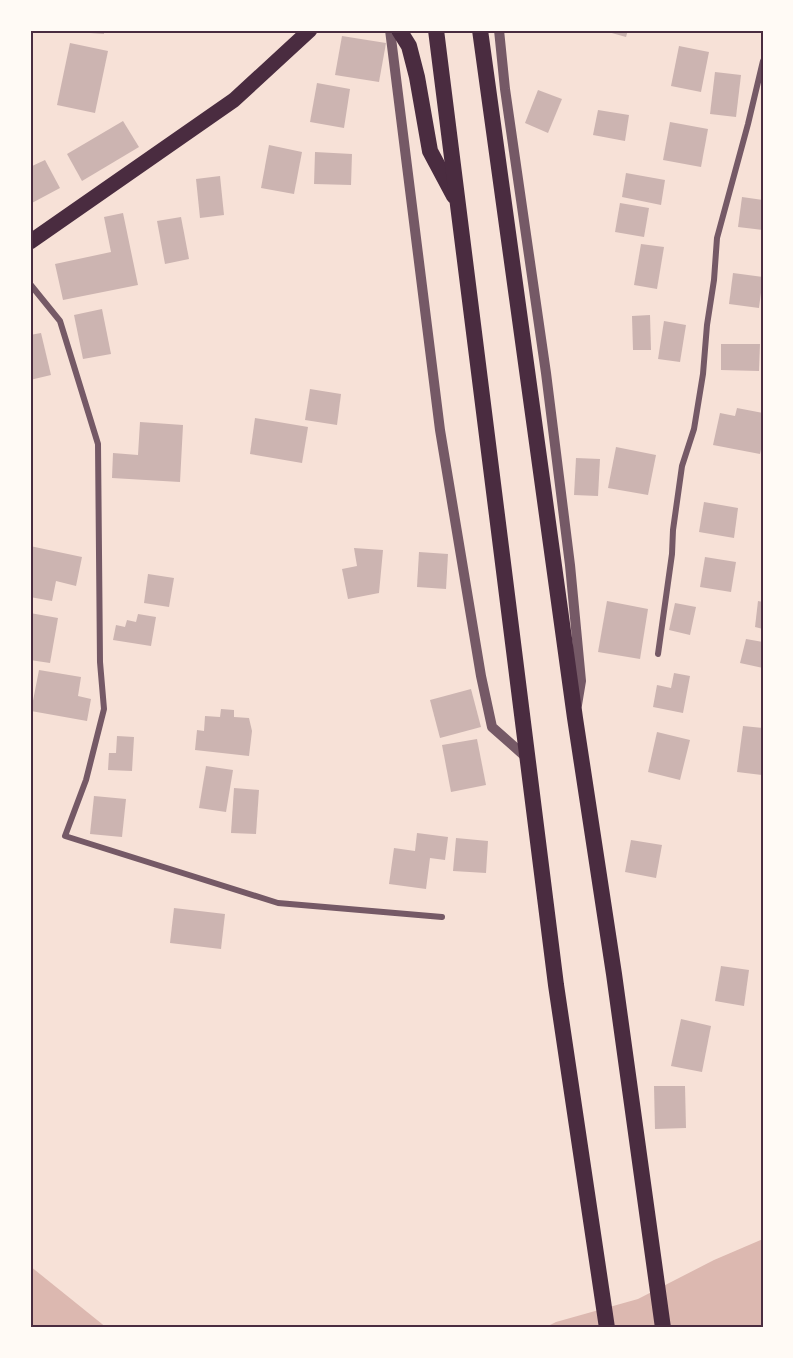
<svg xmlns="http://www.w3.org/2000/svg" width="793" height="1358" font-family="Overpass,sans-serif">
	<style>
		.water { fill: #dcb8b0 }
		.building { fill: #ccb4b1 }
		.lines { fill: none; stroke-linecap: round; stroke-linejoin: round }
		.minor { stroke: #755966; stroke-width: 6 }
		.tertiary { stroke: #755966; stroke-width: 10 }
		.primary { stroke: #4a2c40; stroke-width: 15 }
		.trunk { stroke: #4a2c40; stroke-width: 16 }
		.neatline { fill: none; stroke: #4a2c40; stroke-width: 2 }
	</style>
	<rect width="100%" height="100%" fill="#f7e1d7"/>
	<g class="water">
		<path d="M763,1239V1328H544L556,1322L638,1299L714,1260Z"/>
		<path d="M30,1266L107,1328H30Z"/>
	</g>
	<g class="building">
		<path d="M76,30H104V34L76,32Z"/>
		<path d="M601,30H628L626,37Z"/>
		<path d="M342,36L386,43L379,82L335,75Z"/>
		<path d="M70,43L108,51L95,113L57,105Z"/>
		<path d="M679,46L709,52L701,92L671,86Z"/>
		<path d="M715,72L741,75L736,117L710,114Z"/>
		<path d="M317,83L350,89L344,128L310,122Z"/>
		<path d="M538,90L562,99L548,133L525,123Z"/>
		<path d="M598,110L629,115L625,141L593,135Z"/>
		<path d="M123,121L139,147L82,181L67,154Z"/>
		<path d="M670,122L708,129L701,167L663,160Z"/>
		<path d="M269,145L302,152L294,194L261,188Z"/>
		<path d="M315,152L352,154L351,185L314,184Z"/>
		<path d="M45,160L60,188L30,204V167Z"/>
		<path d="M626,173L665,180L661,205L622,197Z"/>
		<path d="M220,176L224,215L200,218L196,179Z"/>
		<path d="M742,197L763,200V230L738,227Z"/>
		<path d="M620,203L649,208L644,237L615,232Z"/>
		<path d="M123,213L138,285L63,300L55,264L111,252L104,217Z"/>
		<path d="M181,217L189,259L165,264L157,221Z"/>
		<path d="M641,244L664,247L657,289L634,285Z"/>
		<path d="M733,273L763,277L759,308L729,304Z"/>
		<path d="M102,309L111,354L83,359L74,315Z"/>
		<path d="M650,315L651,350H633L632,316Z"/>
		<path d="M664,321L686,325L680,362L658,359Z"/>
		<path d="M41,333L51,375L30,380V335Z"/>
		<path d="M721,344H760L759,371L721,370Z"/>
		<path d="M310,389L341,394L337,425L305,420Z"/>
		<path d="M737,408L763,413V440L760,454L713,445L720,413L735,416Z"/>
		<path d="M255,418L308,427L302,463L250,454Z"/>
		<path d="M140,422L183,425L180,482L112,478L113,453L138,455Z"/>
		<path d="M616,447L656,455L648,495L608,488Z"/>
		<path d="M576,458L600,459L598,496L574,495Z"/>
		<path d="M704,502L738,508L734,538L699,532Z"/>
		<path d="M30,546L82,557L76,586L56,581L52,601L30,597Z"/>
		<path d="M354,548L383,550L379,593L348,599L342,569L357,566Z"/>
		<path d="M419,552L448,554L446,589L417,587Z"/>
		<path d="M705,557L736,562L731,592L700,587Z"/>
		<path d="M148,574L174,578L169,607L144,603Z"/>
		<path d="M607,601L648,609L640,659L598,652Z"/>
		<path d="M758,601L763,602V629L755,627Z"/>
		<path d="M675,603L696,607L690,635L669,630Z"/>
		<path d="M30,613L58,618L50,663L30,660Z"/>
		<path d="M138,614L156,617L151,646L113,640L116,625L125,627L127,620L136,622Z"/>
		<path d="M746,639L763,642V668L740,663Z"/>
		<path d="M39,670L81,677L78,696L91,699L87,721L31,711Z"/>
		<path d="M674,673L690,676L683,713L653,707L657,685L671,688Z"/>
		<path d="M471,689L481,727L440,738L430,700Z"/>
		<path d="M221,709L234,710V717L249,718L252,731L249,756L195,750L197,730L204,731L205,716L220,717Z"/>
		<path d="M743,726L763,728L762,775L737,772Z"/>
		<path d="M657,732L690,740L680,780L648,772Z"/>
		<path d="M117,736L134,737L132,771L108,770L109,753H116Z"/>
		<path d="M477,739L486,785L451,792L442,745Z"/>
		<path d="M206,766L233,770L226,812L199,808Z"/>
		<path d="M234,788L259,790L256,834L231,833Z"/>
		<path d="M94,796L126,799L122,837L90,834Z"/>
		<path d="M417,833L448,837L445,860L430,858L426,889L389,884L394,848L415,851Z"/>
		<path d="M456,838L488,841L486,873L453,871Z"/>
		<path d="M631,840L662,845L656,878L625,872Z"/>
		<path d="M174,908L225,914L221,949L170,943Z"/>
		<path d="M721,966L749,970L744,1006L715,1001Z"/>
		<path d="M681,1019L711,1026L702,1072L671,1066Z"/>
		<path d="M654,1086H685L686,1128L655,1129Z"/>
	</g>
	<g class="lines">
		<g class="minor">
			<path d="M30,284L60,321L98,444L100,662L104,709L86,780L65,836L278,903L442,917"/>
			<path d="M658,654L672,554L673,530L682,466L694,429L703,374L707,325L714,280L717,238L748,124L763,61"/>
		</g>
		<g class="tertiary">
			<path d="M390,30L440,430L481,676L492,727L527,758"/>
			<path d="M499,30L505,89L546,373L570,565L581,681L577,705"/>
		</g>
		<path class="primary" d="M30,242L234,100L310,30"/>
		<g class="trunk">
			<path d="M399,30L409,46L417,77L430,151L454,196"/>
			<path d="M436,30L556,985L607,1328"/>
			<path d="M480,30L575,718L614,974L663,1328"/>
		</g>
	</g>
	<rect width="793" height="1358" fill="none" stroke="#fffaf5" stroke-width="63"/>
	<rect x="32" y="32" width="730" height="1294" class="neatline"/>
</svg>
